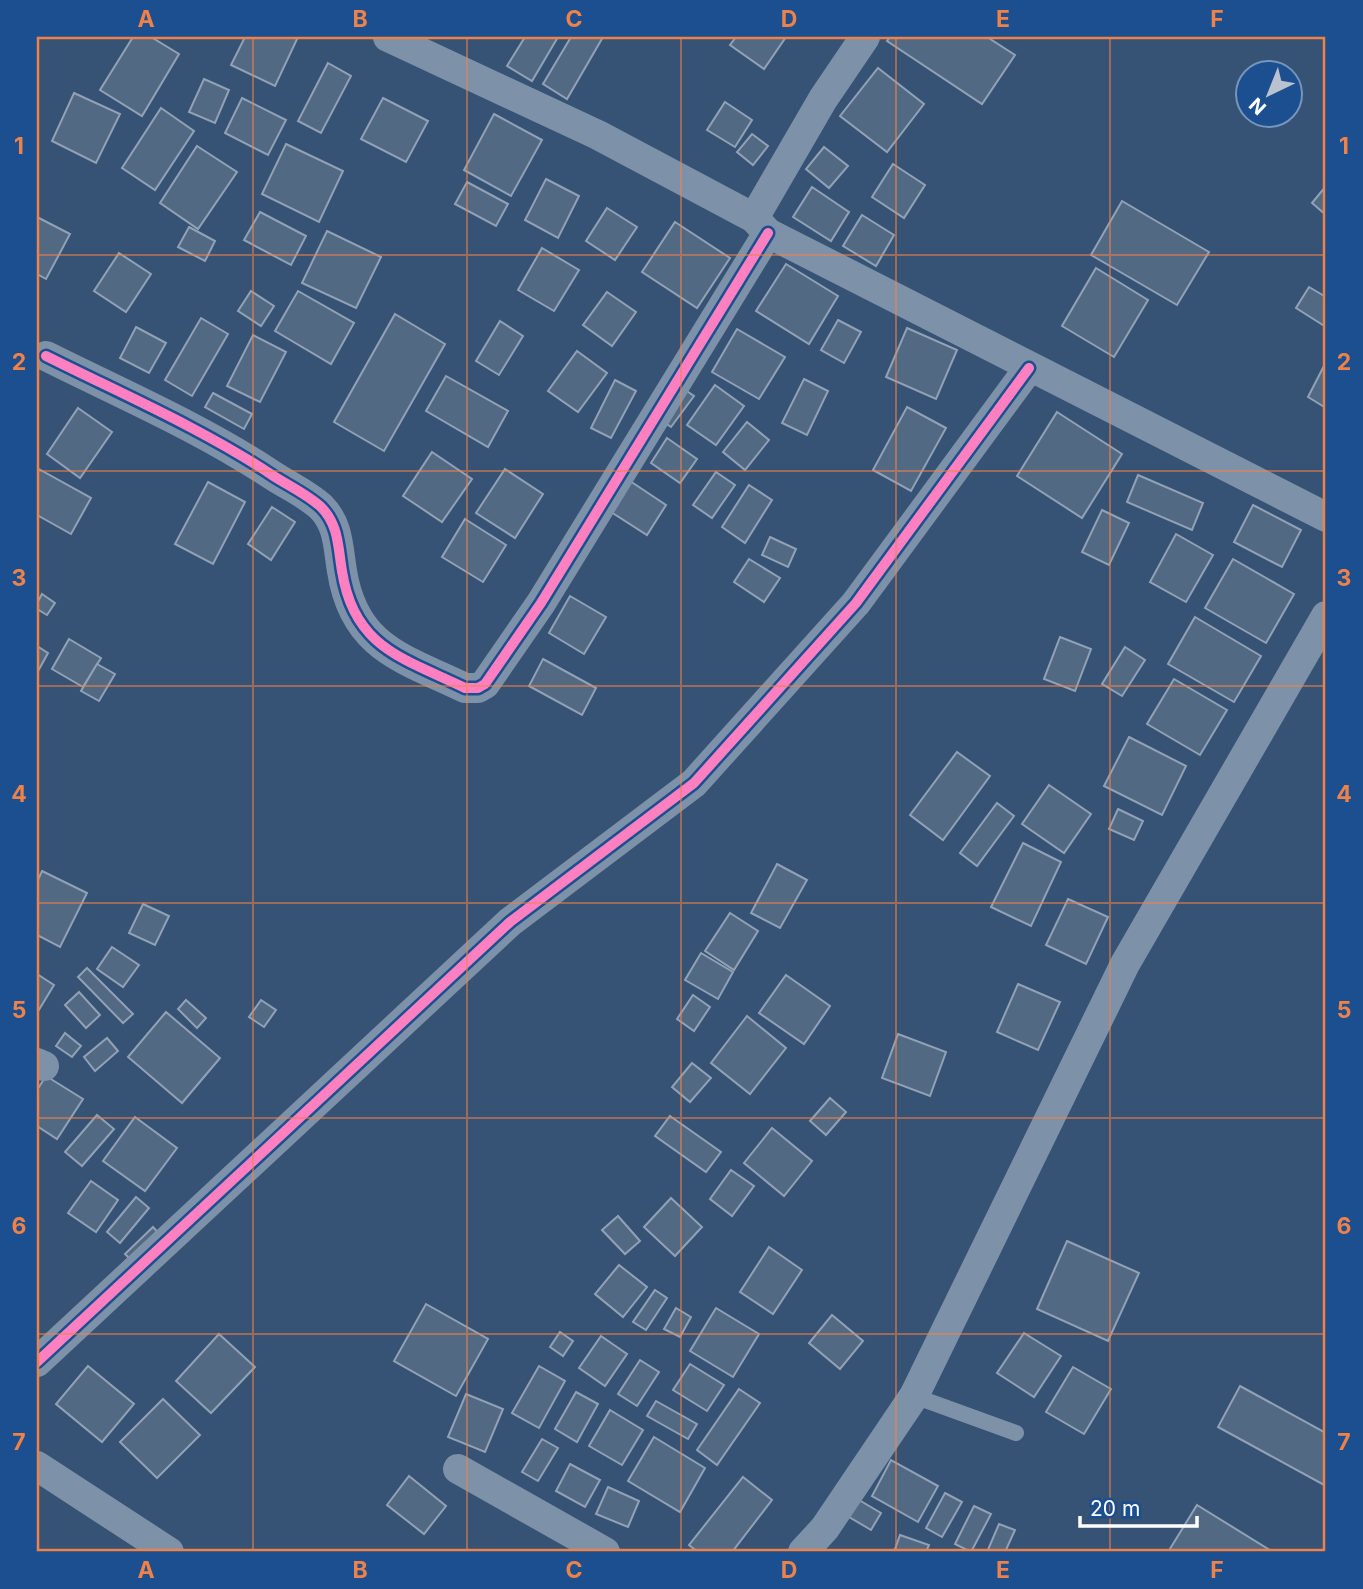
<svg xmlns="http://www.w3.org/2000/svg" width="1363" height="1589" font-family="Inter,sans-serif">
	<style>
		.building { fill: #526984; stroke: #92a2b6; stroke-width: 2 }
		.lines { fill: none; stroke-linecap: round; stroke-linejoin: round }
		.service { stroke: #7d92a8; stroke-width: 16 }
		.minor { stroke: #7d92a8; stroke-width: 30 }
		.cycleway-casing { stroke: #1b4f8f; stroke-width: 15 }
		.cycleway { stroke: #ff80c0; stroke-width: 10 }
		.grid { fill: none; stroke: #ee8249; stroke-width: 2; stroke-opacity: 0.55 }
		.neatline { fill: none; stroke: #ee8249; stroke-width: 2.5 }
		.grid-label { font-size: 23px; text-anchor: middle; font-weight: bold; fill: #ee8249 }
	</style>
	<rect width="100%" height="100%" fill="#365274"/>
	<g class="building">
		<path d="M133,37H151L179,54L142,116L100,90Z"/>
		<path d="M245,37H298L275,86L231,65Z"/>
		<path d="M525,37H558L532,81L507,66Z"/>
		<path d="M571,37H603L567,99L543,84Z"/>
		<path d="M736,37H786L764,69L730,45Z"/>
		<path d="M890,37H987L1015,55L982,104L887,41Z"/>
		<path d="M328,63L351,76L321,133L298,121Z"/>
		<path d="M878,68L924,104L887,152L840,116Z"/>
		<path d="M204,79L229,90L215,123L189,112Z"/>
		<path d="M74,93L120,114L96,163L52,141Z"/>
		<path d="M242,98L286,120L268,155L225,133Z"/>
		<path d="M383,98L428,121L406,162L361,139Z"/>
		<path d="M725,102L752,120L735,147L707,130Z"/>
		<path d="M161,108L194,131L155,190L122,168Z"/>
		<path d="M494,114L542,140L511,196L464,170Z"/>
		<path d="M752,134L768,146L753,165L737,152Z"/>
		<path d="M286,144L343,171L319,222L262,194Z"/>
		<path d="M197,146L237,172L198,229L160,203Z"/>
		<path d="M824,147L848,166L829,188L806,169Z"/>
		<path d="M893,164L925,185L904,218L872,197Z"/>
		<path d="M546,179L579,196L558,238L525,220Z"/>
		<path d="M467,182L508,204L496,226L455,204Z"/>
		<path d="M1326,186V215L1312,203Z"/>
		<path d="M812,187L849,212L831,241L793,217Z"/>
		<path d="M1122,201L1209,252L1177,305L1091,255Z"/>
		<path d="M607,208L637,227L615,260L586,241Z"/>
		<path d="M260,212L306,236L291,265L244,240Z"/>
		<path d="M862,215L894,235L876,266L843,246Z"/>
		<path d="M37,217L70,234L46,279L37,274Z"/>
		<path d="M675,222L730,258L697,308L642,272Z"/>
		<path d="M189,227L215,241L205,261L178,247Z"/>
		<path d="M327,231L381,257L356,308L302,283Z"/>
		<path d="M542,248L579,270L554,311L518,290Z"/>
		<path d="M119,253L151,274L126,312L94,291Z"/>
		<path d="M786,264L838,296L809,344L756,311Z"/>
		<path d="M1096,268L1148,300L1114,357L1062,326Z"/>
		<path d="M1309,287L1326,297V327L1296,308Z"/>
		<path d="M251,291L274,306L261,326L238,311Z"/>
		<path d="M298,291L354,323L331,364L275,331Z"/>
		<path d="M607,292L636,312L612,346L583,325Z"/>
		<path d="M395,314L445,344L384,451L334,422Z"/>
		<path d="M201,318L228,334L192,396L165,380Z"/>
		<path d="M838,320L861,332L844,363L821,350Z"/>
		<path d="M500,321L523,336L499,375L476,361Z"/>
		<path d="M136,327L166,343L149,373L120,358Z"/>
		<path d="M907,328L957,350L936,399L886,377Z"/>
		<path d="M737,329L785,357L759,399L712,372Z"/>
		<path d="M253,335L286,352L260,402L227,386Z"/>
		<path d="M577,351L607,373L578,412L548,391Z"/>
		<path d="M1326,362V408L1308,397Z"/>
		<path d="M446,376L508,411L488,447L426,411Z"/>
		<path d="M804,379L828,391L807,435L782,423Z"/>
		<path d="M615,380L636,391L611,438L591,428Z"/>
		<path d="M715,385L744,406L716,445L687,425Z"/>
		<path d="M681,387L694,396L671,427L658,418Z"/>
		<path d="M213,393L252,414L244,429L205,407Z"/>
		<path d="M907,407L946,428L911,491L873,470Z"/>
		<path d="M78,408L112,432L80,478L47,454Z"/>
		<path d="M1057,412L1122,454L1082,518L1017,476Z"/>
		<path d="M747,422L769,440L745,470L723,452Z"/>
		<path d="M667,438L697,459L680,483L651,463Z"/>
		<path d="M432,452L472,479L442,522L403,496Z"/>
		<path d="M37,468L91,498L71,534L37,515Z"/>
		<path d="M505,469L543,494L515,538L476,513Z"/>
		<path d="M716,472L735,485L712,518L693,505Z"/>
		<path d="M1138,475L1203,503L1192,530L1127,502Z"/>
		<path d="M630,481L666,505L647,535L611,512Z"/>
		<path d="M208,482L245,502L213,564L175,544Z"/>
		<path d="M749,485L772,500L745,543L722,527Z"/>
		<path d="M1253,505L1301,530L1282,567L1234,542Z"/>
		<path d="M272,507L295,522L271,560L248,544Z"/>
		<path d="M1102,510L1129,523L1109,565L1082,552Z"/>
		<path d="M465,519L506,545L483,582L442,557Z"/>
		<path d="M1176,534L1213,555L1186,602L1150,582Z"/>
		<path d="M770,537L796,549L788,567L762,555Z"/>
		<path d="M749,559L780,578L764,602L734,582Z"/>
		<path d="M1233,559L1294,594L1266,643L1205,608Z"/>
		<path d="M42,594L55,603L47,615L37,609V603Z"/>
		<path d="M570,596L606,617L584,654L549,633Z"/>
		<path d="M1195,617L1261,656L1234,702L1168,664Z"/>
		<path d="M1060,637L1091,649L1075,691L1044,679Z"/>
		<path d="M69,639L101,658L83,687L52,669Z"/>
		<path d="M37,646L48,653L37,673Z"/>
		<path d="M1125,647L1145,660L1122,696L1102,684Z"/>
		<path d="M543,659L596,688L582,715L529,686Z"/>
		<path d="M97,664L115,674L99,701L81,691Z"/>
		<path d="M1174,679L1227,710L1200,755L1147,724Z"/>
		<path d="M1129,737L1186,766L1162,815L1104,786Z"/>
		<path d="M957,752L990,776L943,840L910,815Z"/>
		<path d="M1049,785L1091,814L1064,853L1022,824Z"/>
		<path d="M997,803L1014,816L977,866L960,853Z"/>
		<path d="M1118,809L1143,821L1134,840L1109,829Z"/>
		<path d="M1023,843L1061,862L1031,926L991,907Z"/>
		<path d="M777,864L807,880L780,928L751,913Z"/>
		<path d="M42,871L87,893L60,947L37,935V882Z"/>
		<path d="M1068,899L1108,917L1086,964L1046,945Z"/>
		<path d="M143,904L169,916L155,945L129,933Z"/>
		<path d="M730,913L758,931L734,970L705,951Z"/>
		<path d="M112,947L139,965L123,987L97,969Z"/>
		<path d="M701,953L733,972L718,999L685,980Z"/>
		<path d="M87,968L133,1014L123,1023L78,977Z"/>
		<path d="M37,974L54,985L37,1013Z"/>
		<path d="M786,975L830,1006L804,1044L759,1013Z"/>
		<path d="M1018,984L1060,1002L1038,1050L997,1032Z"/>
		<path d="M79,992L100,1015L86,1028L65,1005Z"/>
		<path d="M693,995L710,1007L694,1031L677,1019Z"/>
		<path d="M186,1000L206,1018L197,1028L178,1009Z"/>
		<path d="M261,1000L276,1010L264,1027L249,1017Z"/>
		<path d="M166,1012L220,1058L182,1103L128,1057Z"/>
		<path d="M747,1016L786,1048L750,1094L711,1063Z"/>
		<path d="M65,1033L81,1046L72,1057L56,1046Z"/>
		<path d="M898,1034L946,1052L930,1096L882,1078Z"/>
		<path d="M107,1038L118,1051L95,1071L84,1057Z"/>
		<path d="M692,1063L711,1078L690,1102L672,1087Z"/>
		<path d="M46,1076L83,1099L57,1139L37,1126V1090Z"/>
		<path d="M830,1098L846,1112L826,1135L810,1121Z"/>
		<path d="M97,1115L114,1129L82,1166L65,1152Z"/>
		<path d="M670,1116L721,1152L706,1172L655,1136Z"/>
		<path d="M135,1117L177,1148L145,1191L103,1161Z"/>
		<path d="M772,1128L812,1161L784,1196L744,1163Z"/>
		<path d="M731,1170L754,1186L732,1216L710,1199Z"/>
		<path d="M91,1181L118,1200L96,1232L68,1213Z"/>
		<path d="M136,1197L149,1208L120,1243L107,1232Z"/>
		<path d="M671,1198L702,1227L675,1256L644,1227Z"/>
		<path d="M618,1216L640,1241L625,1254L602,1230Z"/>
		<path d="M153,1227L160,1235L132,1261L125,1254Z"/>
		<path d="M1067,1241L1139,1273L1108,1341L1037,1309Z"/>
		<path d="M769,1247L802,1270L773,1314L740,1292Z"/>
		<path d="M619,1265L647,1287L623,1317L595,1294Z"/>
		<path d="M655,1290L667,1298L646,1330L633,1322Z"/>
		<path d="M426,1304L488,1339L456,1396L394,1361Z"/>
		<path d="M676,1308L691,1317L680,1337L664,1329Z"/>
		<path d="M716,1308L759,1334L733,1377L690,1351Z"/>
		<path d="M832,1315L863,1341L840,1369L809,1343Z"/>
		<path d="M560,1332L573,1341L563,1356L550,1347Z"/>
		<path d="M1024,1333L1061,1356L1034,1397L997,1373Z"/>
		<path d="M219,1334L255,1367L211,1413L176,1381Z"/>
		<path d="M601,1336L627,1354L605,1386L579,1368Z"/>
		<path d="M640,1360L659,1372L637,1406L618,1394Z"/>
		<path d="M690,1364L724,1385L707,1411L673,1390Z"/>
		<path d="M88,1366L134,1404L102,1442L56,1404Z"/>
		<path d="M539,1366L565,1381L539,1428L512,1413Z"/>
		<path d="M1073,1367L1111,1389L1084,1434L1046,1412Z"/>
		<path d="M1240,1386L1326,1433V1486L1218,1427Z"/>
		<path d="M739,1389L760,1403L717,1465L697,1450Z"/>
		<path d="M576,1392L598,1404L577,1442L555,1429Z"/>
		<path d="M466,1394L503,1409L485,1452L448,1437Z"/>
		<path d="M163,1399L200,1435L157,1478L120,1442Z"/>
		<path d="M656,1401L697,1424L688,1439L647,1416Z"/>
		<path d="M610,1410L643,1430L622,1465L589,1446Z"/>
		<path d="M654,1437L705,1468L680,1512L628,1481Z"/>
		<path d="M542,1439L558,1448L538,1481L522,1472Z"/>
		<path d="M891,1460L938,1486L918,1522L872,1496Z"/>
		<path d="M570,1464L600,1480L585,1507L556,1491Z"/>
		<path d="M409,1476L446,1506L424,1534L387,1505Z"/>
		<path d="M743,1477L772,1500L732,1552H698L689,1545Z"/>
		<path d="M608,1487L639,1501L628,1527L596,1514Z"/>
		<path d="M945,1493L962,1502L942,1537L926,1528Z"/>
		<path d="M859,1500L881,1513L871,1530L849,1517Z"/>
		<path d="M1197,1505L1273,1552H1168Z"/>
		<path d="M974,1506L991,1514L971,1552L955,1544Z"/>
		<path d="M999,1524L1015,1530L1005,1552H987Z"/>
		<path d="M900,1535L929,1545L926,1552H894Z"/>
	</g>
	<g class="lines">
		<path class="service" d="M914,1396L1016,1433"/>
		<g class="minor">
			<path d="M388,37L598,135L754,218L768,233L1326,517"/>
			<path d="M754,218L823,99L865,37"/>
			<path d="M46,356C122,394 201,428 272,475C287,485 307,494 321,507C339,525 338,548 342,571C354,648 403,658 465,688H478L485,684L541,603L768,233"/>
			<path d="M37,1063L44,1066"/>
			<path d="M37,1362L510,922L694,783L856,603L1029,368"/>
			<path d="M37,1466L169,1552"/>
			<path d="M458,1469L605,1552"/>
			<path d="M803,1552L825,1528L914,1396L1125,964L1326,616"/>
		</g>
		<g class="cycleway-casing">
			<g id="cycleway">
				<path d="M46,356C122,394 201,428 272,475C287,485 307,494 321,507C339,525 338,548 342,571C354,648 403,658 465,688H478L485,684L541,603L768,233"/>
				<path d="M37,1362L510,922L694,783L856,603L1029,368"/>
			</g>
		</g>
		<use href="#cycleway" class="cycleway"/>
	</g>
	<path class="grid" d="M253,37V1552M467,37V1552M681,37V1552M896,37V1552M1110,37V1552M37,255H1326M37,471H1326M37,686H1326M37,903H1326M37,1118H1326M37,1334H1326"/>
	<rect width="1363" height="1589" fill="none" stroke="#1b4f8f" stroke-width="77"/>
	<g transform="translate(1269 94) rotate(223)"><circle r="33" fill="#1b4f8f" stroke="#7695bc" stroke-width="2"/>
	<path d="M0-5L12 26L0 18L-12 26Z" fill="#b9c2ce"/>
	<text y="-10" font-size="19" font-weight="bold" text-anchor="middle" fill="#ffffff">N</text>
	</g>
	<path d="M1080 1516v10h117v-10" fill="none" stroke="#ffffff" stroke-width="3.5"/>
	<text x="1090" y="1516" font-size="21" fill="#ffffff" stroke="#1b4f8f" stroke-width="5" paint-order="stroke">20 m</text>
	<rect x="38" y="38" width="1286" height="1512" class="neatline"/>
	<g class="grid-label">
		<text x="146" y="27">A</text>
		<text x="360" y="27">B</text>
		<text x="574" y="27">C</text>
		<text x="789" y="27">D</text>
		<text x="1003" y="27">E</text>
		<text x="1217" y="27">F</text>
		<text x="19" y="154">1</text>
		<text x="1344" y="154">1</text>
		<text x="19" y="370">2</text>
		<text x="1344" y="370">2</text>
		<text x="19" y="586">3</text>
		<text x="1344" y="586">3</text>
		<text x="19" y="802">4</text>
		<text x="1344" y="802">4</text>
		<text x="19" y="1018">5</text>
		<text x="1344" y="1018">5</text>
		<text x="19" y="1234">6</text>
		<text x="1344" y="1234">6</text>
		<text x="19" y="1450">7</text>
		<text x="1344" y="1450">7</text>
		<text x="146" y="1578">A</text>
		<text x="360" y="1578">B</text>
		<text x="574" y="1578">C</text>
		<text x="789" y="1578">D</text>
		<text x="1003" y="1578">E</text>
		<text x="1217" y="1578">F</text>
	</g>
</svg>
